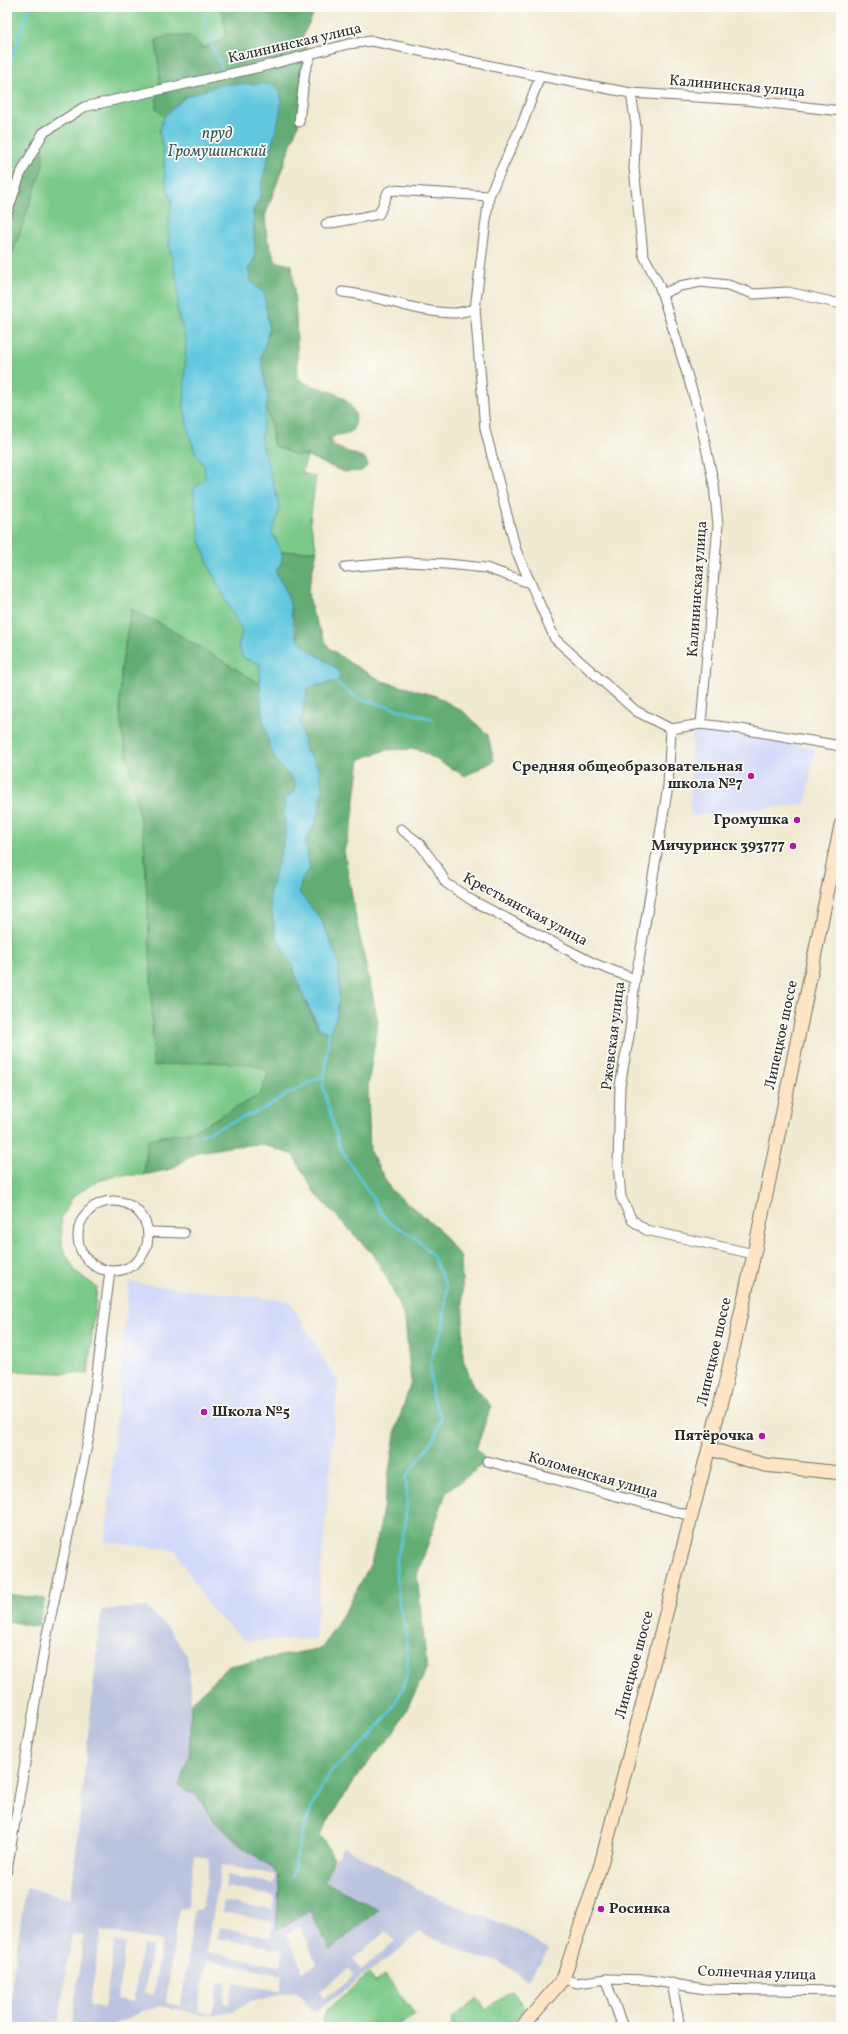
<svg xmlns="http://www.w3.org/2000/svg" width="848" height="2034" font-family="Vollkorn,serif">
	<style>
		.built { fill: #d3d9f9 }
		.industrial { fill: #bcc3de; fill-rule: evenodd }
		.green { fill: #7ac989; stroke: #527a5a }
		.forest { fill: #63ad75; stroke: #476c50 }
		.water { fill: #61c7de; stroke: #467984 }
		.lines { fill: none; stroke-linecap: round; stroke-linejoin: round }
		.stream { stroke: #61c7de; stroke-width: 2.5 }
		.street-casing { stroke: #706e65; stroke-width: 11 }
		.secondary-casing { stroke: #706e65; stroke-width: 15 }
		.street { stroke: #fff; stroke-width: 9 }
		.secondary { stroke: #fee5c5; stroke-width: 13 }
		.poi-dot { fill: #b5179e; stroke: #fdfcf7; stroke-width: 1.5 }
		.labels { text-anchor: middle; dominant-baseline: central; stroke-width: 3.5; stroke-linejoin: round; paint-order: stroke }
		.street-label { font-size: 15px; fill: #2b2b2b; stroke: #fdfcf7 }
		.poi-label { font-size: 15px; font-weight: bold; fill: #2b2b2b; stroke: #fdfcf7; text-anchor: end }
		.water-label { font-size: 16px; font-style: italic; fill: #3b5a61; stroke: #fdfcf7 }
	</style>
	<rect width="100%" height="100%" fill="#fdfcf7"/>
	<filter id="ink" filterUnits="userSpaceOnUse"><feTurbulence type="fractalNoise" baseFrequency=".025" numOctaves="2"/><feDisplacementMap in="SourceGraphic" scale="8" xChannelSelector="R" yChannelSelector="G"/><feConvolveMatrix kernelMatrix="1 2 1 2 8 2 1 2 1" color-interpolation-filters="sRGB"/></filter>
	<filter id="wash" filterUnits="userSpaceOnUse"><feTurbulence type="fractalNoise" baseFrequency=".012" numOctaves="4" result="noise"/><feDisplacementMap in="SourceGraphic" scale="16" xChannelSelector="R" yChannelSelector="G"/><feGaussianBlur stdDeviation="0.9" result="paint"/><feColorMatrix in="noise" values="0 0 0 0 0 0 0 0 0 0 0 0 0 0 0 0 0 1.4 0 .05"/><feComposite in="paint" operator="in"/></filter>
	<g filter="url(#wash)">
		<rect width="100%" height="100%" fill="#f1ead2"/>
		<g class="built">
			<path d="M692,730L751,735L815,748L806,804L690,816Z"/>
			<path d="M129,1282L289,1301L338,1382L315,1639L246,1641L212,1611L175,1550L105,1542Z"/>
		</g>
		<path class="industrial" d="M146,1607L170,1630L187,1656L191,1689L189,1756L179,1786L197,1796L215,1822L242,1847L269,1865L278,1875L279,1889L277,1914L310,1911L330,1950L378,1910L324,1881L343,1846L425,1893L518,1930L549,1950L527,1980L496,1960L479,1958L418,1932L399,1950L314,2013L297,1992L285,1993L251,2002L229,2013L204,2015L161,2006L138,2013L110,2027H71L84,1936L72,1934L58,2027H8L14,1965L26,1888L71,1899L101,1610ZM194,1856L210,1858L202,1910H194L181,2006L166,2003L179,1908L187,1909ZM222,1865L276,1875L274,1884L227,1875L225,1887L275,1896L272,1910L224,1901L222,1912L273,1922L270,1937L220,1927L217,1938L283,1950L280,1966L206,1952ZM300,1927L317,1964L303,1971L286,1933ZM102,1931L162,1941L153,1995L144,1994L152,1947L142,1945L133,2002L117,1999L126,1944L115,1942L104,2008L89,2006ZM386,1931L395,1941L361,1970L353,1959ZM207,1961L283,1975L280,1991L234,1983L229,2004L223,2003L226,1982L219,1981L213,2013L198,2011ZM348,1969L354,1975L324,1999L319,1992Z"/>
		<g class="green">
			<path d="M7,7H218L223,13L226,33L218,42L203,48L156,40L160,78L156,108L262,181L268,397C265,414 273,428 273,445L295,455L307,456L302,473L316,477L310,521L317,551L282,552L259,683L161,624L131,610L121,670L120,712L123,738L131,769L144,841L151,969L153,1065C192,1063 233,1057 269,1071L260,1095L193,1131L148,1139L144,1175H119L95,1182L73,1197L61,1218L62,1246L75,1271L97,1287L88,1374L7,1371V269L43,166L7,213Z"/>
			<path d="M369,1974L375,1982L385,1975L415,2014L398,2027H325L322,2017L325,2012Z"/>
			<path d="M512,1991L526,2010L508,2027H452L453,2017L477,1998L486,2009Z"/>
		</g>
		<g class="forest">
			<path d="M218,7H317L303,35V44L311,54L299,122L265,216L267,238L276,262L292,265L296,314L298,378C316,393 342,385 354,412C357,417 356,424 353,429C350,435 344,435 337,435L331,438L333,446L365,458L368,465L362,471L344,472L307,456L295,455L273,445V431L266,408L268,397L261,358L269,329L264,293L252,283L248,268L255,258L253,210L260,197L262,181L185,97L164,117L156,108L160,78L156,40L170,35L190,36L203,48L218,42L226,33L223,13Z"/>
			<path d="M43,133V166L7,269V213Z"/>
			<path d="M317,551L308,591L313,614L328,647L350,663L382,681L436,696L464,712L488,735L494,761L465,776L418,749L386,750L360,759L352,824L344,850L356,919L378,1021L368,1086L370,1152L391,1190L437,1227L461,1258L463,1303V1359L473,1385L491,1406L476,1449L487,1461L446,1493L417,1575L427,1669L395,1732L356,1777L320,1834L334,1859L324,1881L378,1910L330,1950L310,1911L276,1930L279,1889L278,1875L269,1865L242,1847L215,1822L197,1796L179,1786L189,1756L191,1703L229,1666L322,1648L351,1601L371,1563L380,1526L396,1429L411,1382L405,1319L389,1282L375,1257L314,1192L293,1155L260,1144L235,1146L198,1152L171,1169L144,1175L148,1139L193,1131L260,1095L269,1071L251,1064L206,1062L153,1066L151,969L144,841L131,769L123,738L120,712L121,670L131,609L161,624L259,683L268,740L278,762L296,784L293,792L284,800L285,838L269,894L276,937L292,965L303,996L318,1028L329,1033L336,1018L339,998V963L321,919L298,893L302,879L310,869L305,842L319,814V768L306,751L300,722L308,688L335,682V667L310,651L299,642L287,592L279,582L276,571L282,564V552Z"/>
			<path d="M7,1594L45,1599L38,1627L7,1621Z"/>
		</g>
		<path class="water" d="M222,84H271L281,93L280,115L262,181L260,197L253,210L255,258L248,269L252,283L264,293L269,329L261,358L268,397L261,440L280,508L272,533C280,548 288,556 276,571C279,582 284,585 287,593C292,606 291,634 301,643C313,655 330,660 340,673L339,680L308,688L300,723L306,751L319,768L322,789L319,813L305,842L310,869L302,879L299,893L321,919L339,963V998L336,1018L329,1033L319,1028L303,996L292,965L276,937L269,894L285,838L284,800L293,792L296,784C291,776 283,770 278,763C262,739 259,692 260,664L243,658L238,647L242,632L209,566L200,540L193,490L205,478L204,466L196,454L189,435L184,407L186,340L177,311L178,286L169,245V217L172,204L165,181L163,148L159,133L164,117L185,97Z"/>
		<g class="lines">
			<g class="stream">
				<path d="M201,7L212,47L221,63V74"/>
				<path d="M7,72L30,7"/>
				<path d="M335,682L357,698L433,719"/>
				<path d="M201,1135L265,1108L286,1095L324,1075"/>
				<path d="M292,1877L302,1834L314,1802L331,1771L368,1740L389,1713L403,1689L408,1669L406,1627L399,1605L396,1562L405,1526L407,1503L406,1478L435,1437L441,1417L432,1395L430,1361L443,1326L447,1289L433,1256L415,1237L387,1221L339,1146L323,1086L329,1033"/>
			</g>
		</g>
	</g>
	<g filter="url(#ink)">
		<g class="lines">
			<g class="street-casing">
				<g id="street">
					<path d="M540,76L523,122L489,196L475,309L485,429L516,550L555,639L636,711L671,729L701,724L741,729L841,746"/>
					<path d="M631,93L636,126L634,168L643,254L659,285L676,338L698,410L714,485L718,525L701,724"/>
					<path d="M299,122L305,71L311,54"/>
					<path d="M7,213L20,175L43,133L84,107L269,65L348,44L372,41L540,76L631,93L745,100L841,111"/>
					<path d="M326,224L379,214L388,192L393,190L489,196"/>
					<path d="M342,292C380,295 416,313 454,313C461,313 468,310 475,309"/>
					<path d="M662,294L680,286L701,282L728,285L754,294L788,292L841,304"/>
					<path d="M345,567L406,562L447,564L486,568L530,583"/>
					<path d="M671,729L668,786L640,955L635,979L630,1030L620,1086L618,1165L621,1197L632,1220L646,1230L754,1254"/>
					<path d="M401,829L419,843L437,867L446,883L473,901L595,964L635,979"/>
					<circle cx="113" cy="1236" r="35"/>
					<path d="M148,1232L184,1233"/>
					<path d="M487,1461L691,1516"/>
					<path d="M7,1870L45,1644L89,1436L110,1271"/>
					<path d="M563,1979L577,1983L607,1979L648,1980L705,1989L841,1991"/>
					<path d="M607,1979L608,1987L623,2027"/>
					<path d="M672,1983L680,2027"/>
				</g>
			</g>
			<g class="secondary-casing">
				<g id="secondary">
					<path d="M710,1449L765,1465L841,1473"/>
					<path d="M522,2027L563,1979L601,1864L724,1390L754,1254L841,825"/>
				</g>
			</g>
			<use href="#street" class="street"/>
			<use href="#secondary" class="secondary"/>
		</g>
	</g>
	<g class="poi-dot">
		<circle cx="751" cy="776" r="4"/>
		<circle cx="797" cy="820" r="4"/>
		<circle cx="793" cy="846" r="4"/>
		<circle cx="204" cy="1412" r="4"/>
		<circle cx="762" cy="1436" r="4"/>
		<circle cx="601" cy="1909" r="4"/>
	</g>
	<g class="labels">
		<g class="street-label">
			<text transform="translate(295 44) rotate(-13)">Калининская улица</text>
			<text transform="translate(737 87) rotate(5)">Калининская улица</text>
			<text transform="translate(698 589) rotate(-86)">Калининская улица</text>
			<text transform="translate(525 910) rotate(28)">Крестьянская улица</text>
			<text transform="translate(782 1035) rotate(-78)">Липецкое шоссе</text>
			<text transform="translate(614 1036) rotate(-83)">Ржевская улица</text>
			<text transform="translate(715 1352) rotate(-77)">Липецкое шоссе</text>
			<text transform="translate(593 1476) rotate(16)">Коломенская улица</text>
			<text transform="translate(635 1665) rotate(-75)">Липецкое шоссе</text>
			<text transform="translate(757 1974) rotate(2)">Солнечная улица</text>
		</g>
		<g class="poi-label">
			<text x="743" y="767">Средняя общеобразовательная<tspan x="743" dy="17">школа №7</tspan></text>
			<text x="789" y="820">Громушка</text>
			<text x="785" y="846">Мичуринск 393777</text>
			<text x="212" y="1412" text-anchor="start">Школа №5</text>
			<text x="754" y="1436">Пятёрочка</text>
			<text x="609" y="1909" text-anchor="start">Росинка</text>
		</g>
		<g class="water-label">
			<text x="217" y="134">пруд<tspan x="217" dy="18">Громушинский</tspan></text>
		</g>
	</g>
	<rect width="848" height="2034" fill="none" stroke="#fdfcf7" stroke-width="24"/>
</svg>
